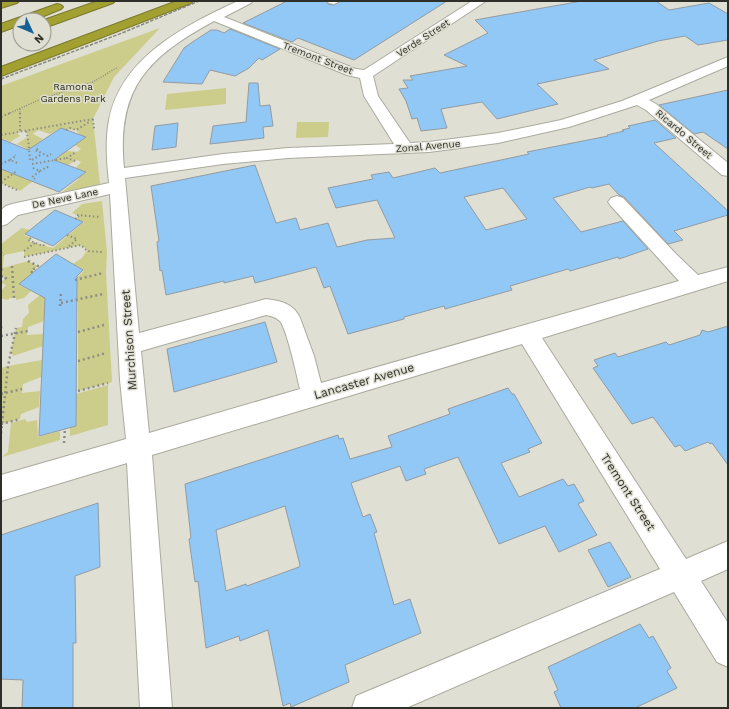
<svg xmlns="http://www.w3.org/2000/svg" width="729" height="709" font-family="'Work Sans',sans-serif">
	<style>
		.green { fill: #cccd8b; fill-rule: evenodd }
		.building { fill: #92c8f5; stroke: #929ba3; fill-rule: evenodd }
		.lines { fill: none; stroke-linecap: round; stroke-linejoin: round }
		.minor-casing { stroke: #aaaa9f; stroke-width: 2 }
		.highway-casing { stroke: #7a782f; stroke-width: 2 }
		.path-far2 { stroke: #8d8d85; stroke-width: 1.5; stroke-dasharray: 1 1.5; stroke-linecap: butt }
		.path-far1 { stroke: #8d8d85; stroke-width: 2; stroke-dasharray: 1.5 2.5; stroke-linecap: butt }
		.path { stroke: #8d8d85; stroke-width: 2.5; stroke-dasharray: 2 3; stroke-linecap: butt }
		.minor { fill: #fff; fill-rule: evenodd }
		.highway { fill: #a3a032; fill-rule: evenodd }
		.rail { stroke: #87877e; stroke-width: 1.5; stroke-dasharray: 3.5 1.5; stroke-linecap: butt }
		.labels { text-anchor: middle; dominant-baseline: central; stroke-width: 3; stroke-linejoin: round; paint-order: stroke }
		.far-street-label { font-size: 10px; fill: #2f2f2a; stroke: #dfdfd3 }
		.far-park-label { font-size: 10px; fill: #2c2b0e; stroke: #dfdfd3 }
		.street-label { font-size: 12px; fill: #2f2f2a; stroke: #dfdfd3 }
	</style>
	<rect width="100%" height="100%" fill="#dfdfd3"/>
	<g class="green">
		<path d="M160,28L114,77L93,119L100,184L98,187L57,196L79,179L78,178L84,173L76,168L81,162L77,160L68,165L57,163L20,191L1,183V164L26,148L17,144L29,136L25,131L16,132L20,136L10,142L1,138V86ZM59,129L76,130L83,138L75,145L81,149L77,152L33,147L43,139L33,134L38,130L50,134Z"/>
		<path d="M226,88V104L165,110L167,94Z"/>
		<path d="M297,122H329L328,137L296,138Z"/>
		<path d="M102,201L107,252L106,273L112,382L78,391V302L45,310L44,321L28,327L27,335L44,334L43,346L13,356L11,352L16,328L22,327L23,319L29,313L28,305L40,295L51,301L84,271L73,264L82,258L87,250L81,245L24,257V251L4,255L3,268L28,261L38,266L32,271L33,273L19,285L31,291L24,298L16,300V298H10L7,300L1,298V291L6,285L1,283L6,278L1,276V244L22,228L30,230L24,235L31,238L28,241L53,248L84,222L75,219L79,216L72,213L82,204Z"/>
		<path d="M42,360L41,377L23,384L22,393L40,391L39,407L21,414L20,419L2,424L1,433V368L8,366Z"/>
		<path d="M108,385V425L70,436V428L76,426V394Z"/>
		<path d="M25,419L27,422L37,420L38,437L60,431V440L2,457L8,452L11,423Z"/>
	</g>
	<g class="building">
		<path d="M287,1H326L328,4L334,5L341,1H447L354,60L298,38L292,42L243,23Z"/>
		<path d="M582,1H656L669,10L709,3L728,14V40L698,45L685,36L658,41L594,60L609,69L537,84L558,104L497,119L482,102L441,109L447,128L421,131L417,118L412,119L406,101L399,89L408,88L403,80H413L410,76L467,66L444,55L488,33L475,20Z"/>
		<path d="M230,29L280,49L262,60L259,58L249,68L235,76L210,70L202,84L163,82L184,48L191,43L211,30H217L224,33Z"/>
		<path d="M249,83H258L260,106L270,105L273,126L263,127L264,138L210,144L213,126L246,122Z"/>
		<path d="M728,90V149L703,132L694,134L659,105Z"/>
		<path d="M655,120L676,138L654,143L728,211V215L674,231L683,240L668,244L624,197L619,195L609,184L592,188L590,187L553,198L581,232L623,221L648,249L619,259L618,257L570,271L568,269L510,286L512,290L445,309L444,306L404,317V319L348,334L330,286L324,288L316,267L255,283L253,276L224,283V281L166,295L162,270L160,271L157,242L159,241L151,186L255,165L276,223L296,218L300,230L328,223L337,247L367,240L395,238L377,200L336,208L328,188L373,179L371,175L389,172L393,178L435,168L440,173L529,154L527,152L608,136L607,135L624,131L622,130L630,128L628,126ZM503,188L527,219L486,230L464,197Z"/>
		<path d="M178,123L176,147L152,150L155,126Z"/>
		<path d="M61,128L86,137L54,160L86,172L59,192L1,169V139L28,150Z"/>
		<path d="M55,210L83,222L53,246L25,234Z"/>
		<path d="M56,254L83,270L77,276L76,426L39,436L45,298L19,284Z"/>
		<path d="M265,322L277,362L174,392L167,349Z"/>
		<path d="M728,326V465L712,443L710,444L708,442L685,451L680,445L675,447L653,417L632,424L593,368L598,366L594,360L615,353L618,357L666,342L669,345L700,335L702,330L708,332Z"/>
		<path d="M508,388L512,394H514L542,443L528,449L530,452L501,463L519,497L563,479L568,486L574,484L584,501L578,504L597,535L559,552L545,526L499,544L458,457L424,469L426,474L406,481L400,466L351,483L363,517L370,514L377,532L374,533L394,605L410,599L421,633L345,665L349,682L291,707L290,703L283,706L268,630L240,641L239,636L206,648L198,581L195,582L189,539L191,538L185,484L338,435L339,439L343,438L350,459L392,447L388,436L450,414L448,409ZM285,506L300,565L299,567L247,586L246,584L226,591L216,530Z"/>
		<path d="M98,503L100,567L75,576L76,643H73V708H22L23,680L1,679V535Z"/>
		<path d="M610,542L631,577L608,587L588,550Z"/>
		<path d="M640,624L649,638L653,636L671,668L667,671L677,688L635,708H561L554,692L558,690L548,667Z"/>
	</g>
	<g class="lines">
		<g class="minor-casing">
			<g id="minor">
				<path d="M238,1H253L251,3L224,17L356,69L364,70L472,1H486L373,76L378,96L410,143L429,142L498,133L561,120L622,101L728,57V66L649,100L656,104L728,163V176L722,175L646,110L637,105L569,127L498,143L429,152L288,158L223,164L125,178L139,333L266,299C281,301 293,303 300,318L314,356L321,383L679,281L611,206L608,202L611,198L617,196L623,198L676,254L698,275L728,267V281L542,338L686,559L728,541V569L701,581L728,623V667L717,662L674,592L406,708H352L356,696L660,569L522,344L152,455L172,708H140L127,463L1,501V475L126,439L120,380L110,194L18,215L7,224L1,226V210L6,206L12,204L109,183C107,163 105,141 109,120C121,57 186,25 238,1ZM214,21L347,75L360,78L364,96L394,144L288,148L223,154L124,168C116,88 148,57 214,21ZM266,315C272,316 275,317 280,321C287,330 297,376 300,389L149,433L141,351Z"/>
				<path d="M327,1H340L334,4L329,3Z"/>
			</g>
		</g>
		<g class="highway-casing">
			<g id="highway">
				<path d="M1,1H19L17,3L1,8Z"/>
				<path d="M98,1H115L113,3L44,28V20Z"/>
				<path d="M177,1H193L191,3L1,76V67Z"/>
				<path d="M57,4L61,5L63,7L61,9L34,20H20V25L1,32V24Z"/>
			</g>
		</g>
		<g class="path-far2">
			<path d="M20,109V114"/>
			<path d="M8,114L41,99L93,82L118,67"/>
		</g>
		<g class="path-far1">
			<path d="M20,113V132"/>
			<path d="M1,117L10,113"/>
			<path d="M93,119L94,129"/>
			<path d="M66,130L70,128L76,130L91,121"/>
			<path d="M26,131L28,138L30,160"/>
			<path d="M1,135L93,119"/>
			<path d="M38,149L35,150L48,156L51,154"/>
			<path d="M10,160L16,156L15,155"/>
			<path d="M32,160L42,154"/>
			<path d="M75,161L67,158L76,152"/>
			<path d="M1,164L10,160L17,163"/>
			<path d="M32,164L67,158"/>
			<path d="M33,168L40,171L32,177L35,179"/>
			<path d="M40,171L47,167L50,168"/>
			<path d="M1,182L17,171"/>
			<path d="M1,183L17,190"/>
			<path d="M77,215L100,217"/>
			<path d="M75,219L79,216"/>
			<path d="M67,235L77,239L67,248"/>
			<path d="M31,238L28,240L43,246L45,244"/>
			<path d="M24,251L35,243"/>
			<path d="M1,252L4,255"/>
			<path d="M24,257L81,245L87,251L102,252"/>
			<path d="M28,261L30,262"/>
		</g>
		<g class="path">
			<path d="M28,261L38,266L31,271L33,273"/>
			<path d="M12,266L14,298"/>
			<path d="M1,270L3,268"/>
			<path d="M1,276L6,278L1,281"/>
			<path d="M75,280L103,273"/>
			<path d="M61,303L103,294"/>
			<path d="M60,306L61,292"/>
			<path d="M1,328L2,323"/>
			<path d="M78,332L104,325"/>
			<path d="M1,336L28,331"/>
			<path d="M78,361L106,353"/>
			<path d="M78,391L108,383"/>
			<path d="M1,394L22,389"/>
			<path d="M1,424L20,419"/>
			<path d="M1,433L8,366L16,328"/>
			<path d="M64,443L65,429"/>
		</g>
		<use href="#minor" class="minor"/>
		<use href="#highway" class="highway"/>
		<path class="rail" d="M1,79L122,33L199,1"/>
	</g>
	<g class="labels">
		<g class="far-street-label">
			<text transform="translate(423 38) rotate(-33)">Verde Street</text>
			<text transform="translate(318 58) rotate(21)">Tremont Street</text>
			<text transform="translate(684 134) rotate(40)">Ricardo Street</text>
			<text transform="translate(428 146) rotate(-5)">Zonal Avenue</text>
			<text transform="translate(65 198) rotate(-12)">De Neve Lane</text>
		</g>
		<g class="far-park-label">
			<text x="73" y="86">Ramona<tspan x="73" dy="12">Gardens Park</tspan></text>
		</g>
		<g class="street-label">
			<text transform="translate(129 340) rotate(-94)">Murchison Street</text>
			<text transform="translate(364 381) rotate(-16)">Lancaster Avenue</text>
			<text transform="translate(628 492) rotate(57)">Tremont Street</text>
		</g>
	</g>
	<rect width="729" height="709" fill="none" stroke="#2f2f2a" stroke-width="4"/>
	<g transform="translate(32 32) rotate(134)"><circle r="19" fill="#dfdfd3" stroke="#99998f"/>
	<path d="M0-3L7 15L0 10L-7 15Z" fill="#166094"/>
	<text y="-6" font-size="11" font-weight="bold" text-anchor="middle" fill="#2f2f2a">N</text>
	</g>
</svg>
